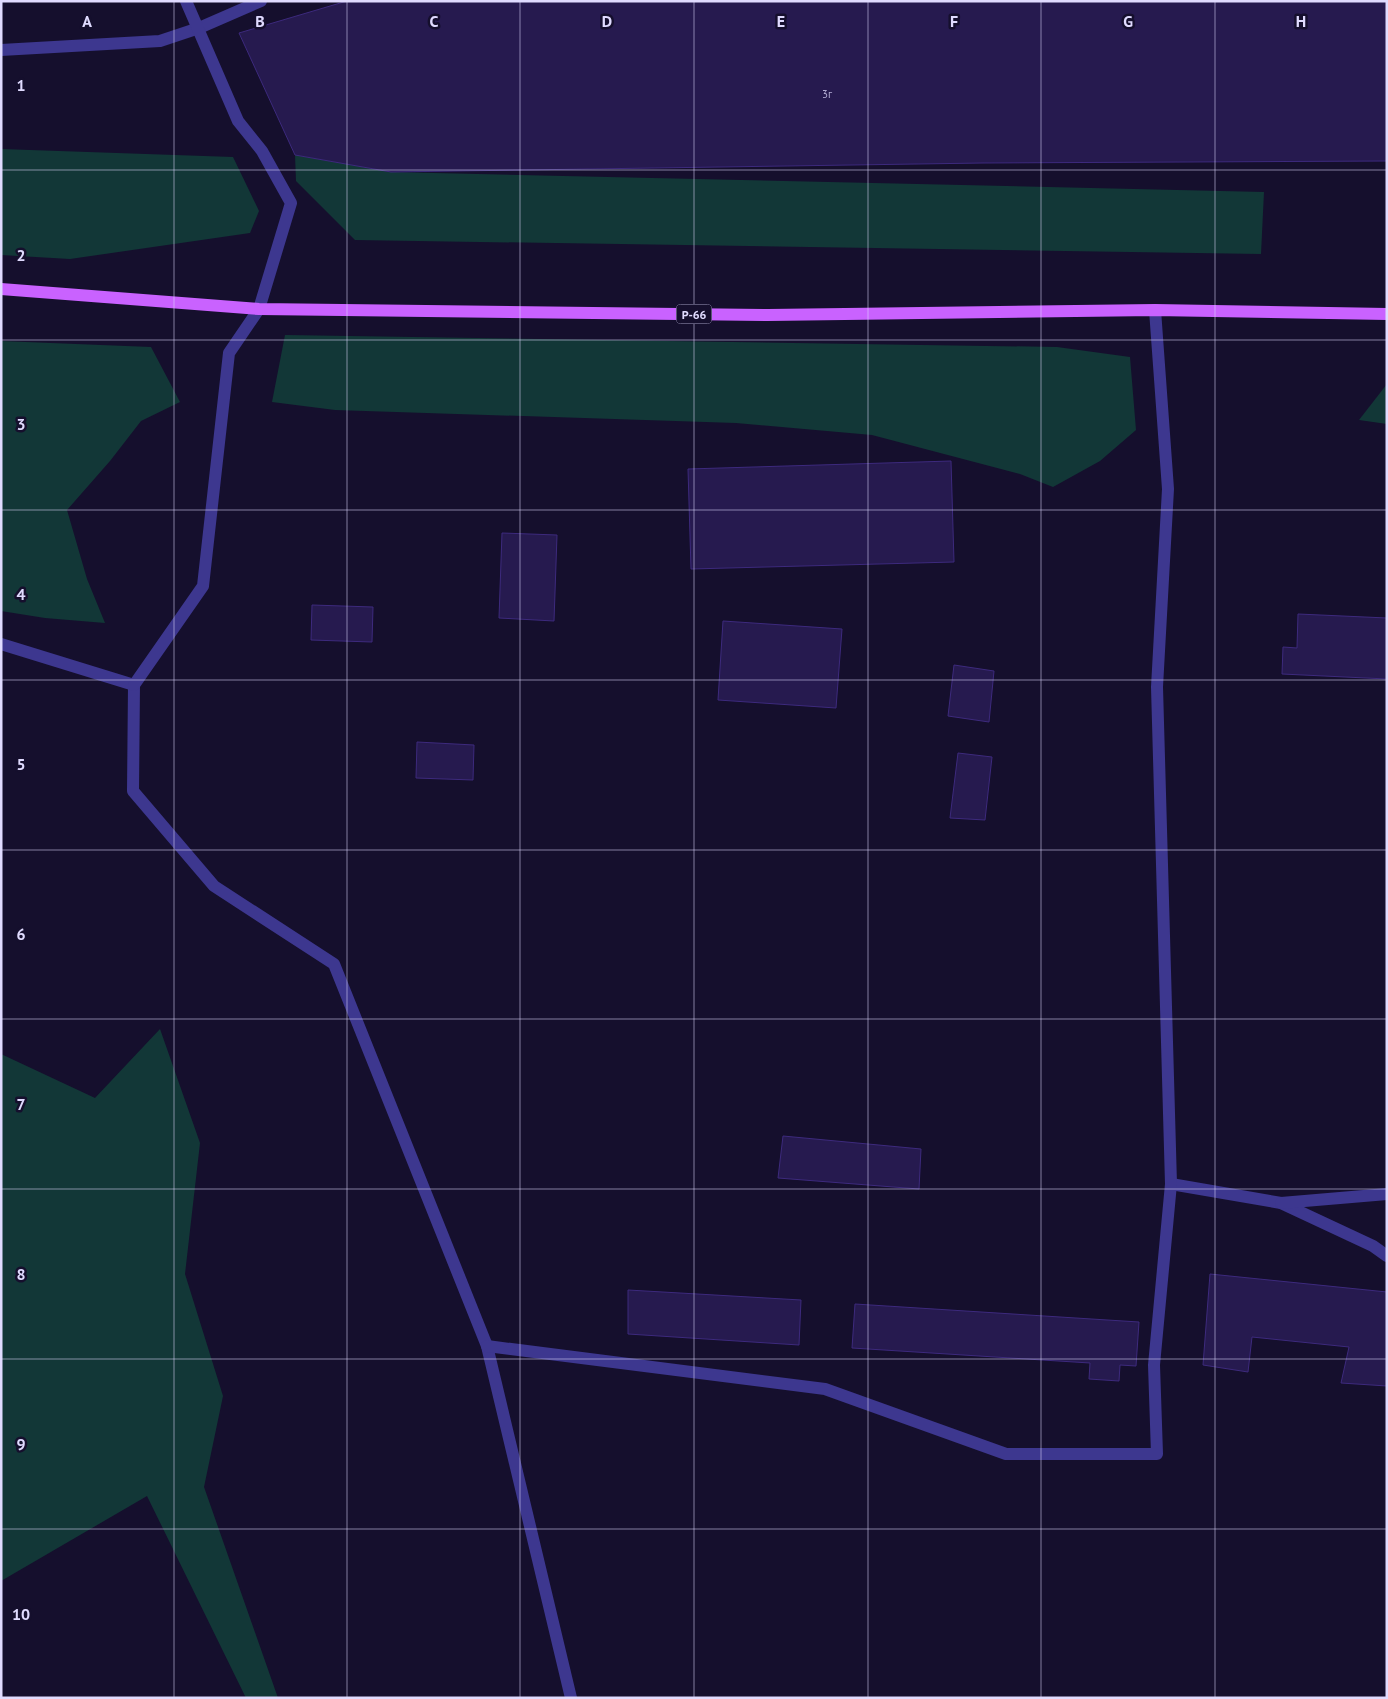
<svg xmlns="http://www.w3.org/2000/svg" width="1388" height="1699" font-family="'PT Sans',sans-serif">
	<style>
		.green { fill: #123737 }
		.building { fill: #261a4f; stroke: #3d2a7d }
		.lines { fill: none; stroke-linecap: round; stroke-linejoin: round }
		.minor { stroke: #3d378f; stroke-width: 12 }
		.major { stroke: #c962ff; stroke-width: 12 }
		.grid { fill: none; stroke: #e0dbff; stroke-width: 1; stroke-opacity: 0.55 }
		.labels { text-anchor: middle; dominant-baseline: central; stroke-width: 5; stroke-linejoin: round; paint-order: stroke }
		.number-label { font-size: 11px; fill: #b2abd3 }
		.shield { fill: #150f2d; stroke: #a39ec0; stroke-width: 1 }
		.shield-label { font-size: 12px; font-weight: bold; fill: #e0dbff }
		.grid-label { font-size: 16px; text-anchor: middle; font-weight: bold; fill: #e0dbff; stroke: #150f2d; stroke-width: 5; stroke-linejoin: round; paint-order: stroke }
	</style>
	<rect width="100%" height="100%" fill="#150f2d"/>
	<g class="green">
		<path d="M1,149L233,157L259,211L250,233L70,259L1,255Z"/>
		<path d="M295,155L391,172L1264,192L1261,254L355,240L296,181Z"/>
		<path d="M285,335L1057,347L1130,357L1136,430L1100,461L1053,487L1020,474L872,435L736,423L335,410L272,402Z"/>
		<path d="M1,341L151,347L180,402L141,421L110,461L67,510L87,579L105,623L45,618L1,611Z"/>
		<path d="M1387,384V424L1359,420Z"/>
		<path d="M160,1029L200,1143L185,1274L223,1396L204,1487L278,1698H246L147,1496L1,1581V1054L95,1098Z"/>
	</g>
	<g class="building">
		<path d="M347,1H1387V161L983,163L391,172L295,155L239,33Z"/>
		<path d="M951,461L954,562L691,569L688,469Z"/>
		<path d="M502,533L557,535L554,621L499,618Z"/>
		<path d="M312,605L373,607L372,642L311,640Z"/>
		<path d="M1298,614L1387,618V679L1282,674L1283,647L1297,648Z"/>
		<path d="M723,621L842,629L836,708L718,700Z"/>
		<path d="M954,665L994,671L989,722L948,716Z"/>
		<path d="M417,742L474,745L473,780L416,778Z"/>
		<path d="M958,753L992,757L985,820L950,818Z"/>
		<path d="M783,1136L921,1149L919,1189L778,1178Z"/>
		<path d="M1210,1274L1387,1292V1386L1341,1383L1349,1347L1252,1337L1248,1372L1203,1365Z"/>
		<path d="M628,1290L801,1300L799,1345L628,1334Z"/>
		<path d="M855,1304L1139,1322L1136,1366L1120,1365L1119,1381L1089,1379L1090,1363L852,1348Z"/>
	</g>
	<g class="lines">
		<g class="minor">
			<path d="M1,50L160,41L199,28L261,1"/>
			<path d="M1,644L134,685L133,791L214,886L334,964L487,1346L571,1698"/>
			<path d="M134,685L203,586L229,353L259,309L291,203L262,151L238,121L186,1"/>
			<path d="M1171,1184L1281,1203L1373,1246L1387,1256"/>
			<path d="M1281,1203L1387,1194"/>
			<path d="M487,1346L825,1389L1006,1454H1157L1154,1365L1171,1184L1157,687L1168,489L1155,310"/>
		</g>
		<path class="major" d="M1,289L259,309L768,315L1155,310L1387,314"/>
	</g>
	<path class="grid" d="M174,1V1698M347,1V1698M520,1V1698M694,1V1698M868,1V1698M1041,1V1698M1215,1V1698M1,170H1387M1,340H1387M1,510H1387M1,680H1387M1,850H1387M1,1019H1387M1,1189H1387M1,1359H1387M1,1529H1387"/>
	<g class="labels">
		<g class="number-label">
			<text x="827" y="94">3г</text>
		</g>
		<rect class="shield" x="676.5" y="304.5" width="35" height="19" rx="4"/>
		<g class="shield-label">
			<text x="694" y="314">Р-66</text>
		</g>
	</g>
	<g class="grid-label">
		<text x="87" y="27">A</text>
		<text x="260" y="27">B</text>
		<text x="434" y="27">C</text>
		<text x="607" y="27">D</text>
		<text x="781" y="27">E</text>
		<text x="954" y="27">F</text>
		<text x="1128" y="27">G</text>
		<text x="1301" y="27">H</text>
		<text x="21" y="91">1</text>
		<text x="21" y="261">2</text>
		<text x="21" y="430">3</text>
		<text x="21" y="600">4</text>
		<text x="21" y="770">5</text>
		<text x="21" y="940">6</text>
		<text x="21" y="1110">7</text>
		<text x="21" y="1280">8</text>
		<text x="21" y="1450">9</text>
		<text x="21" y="1620">10</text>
	</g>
	<rect width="1388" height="1699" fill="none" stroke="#e0dbff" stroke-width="5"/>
</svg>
